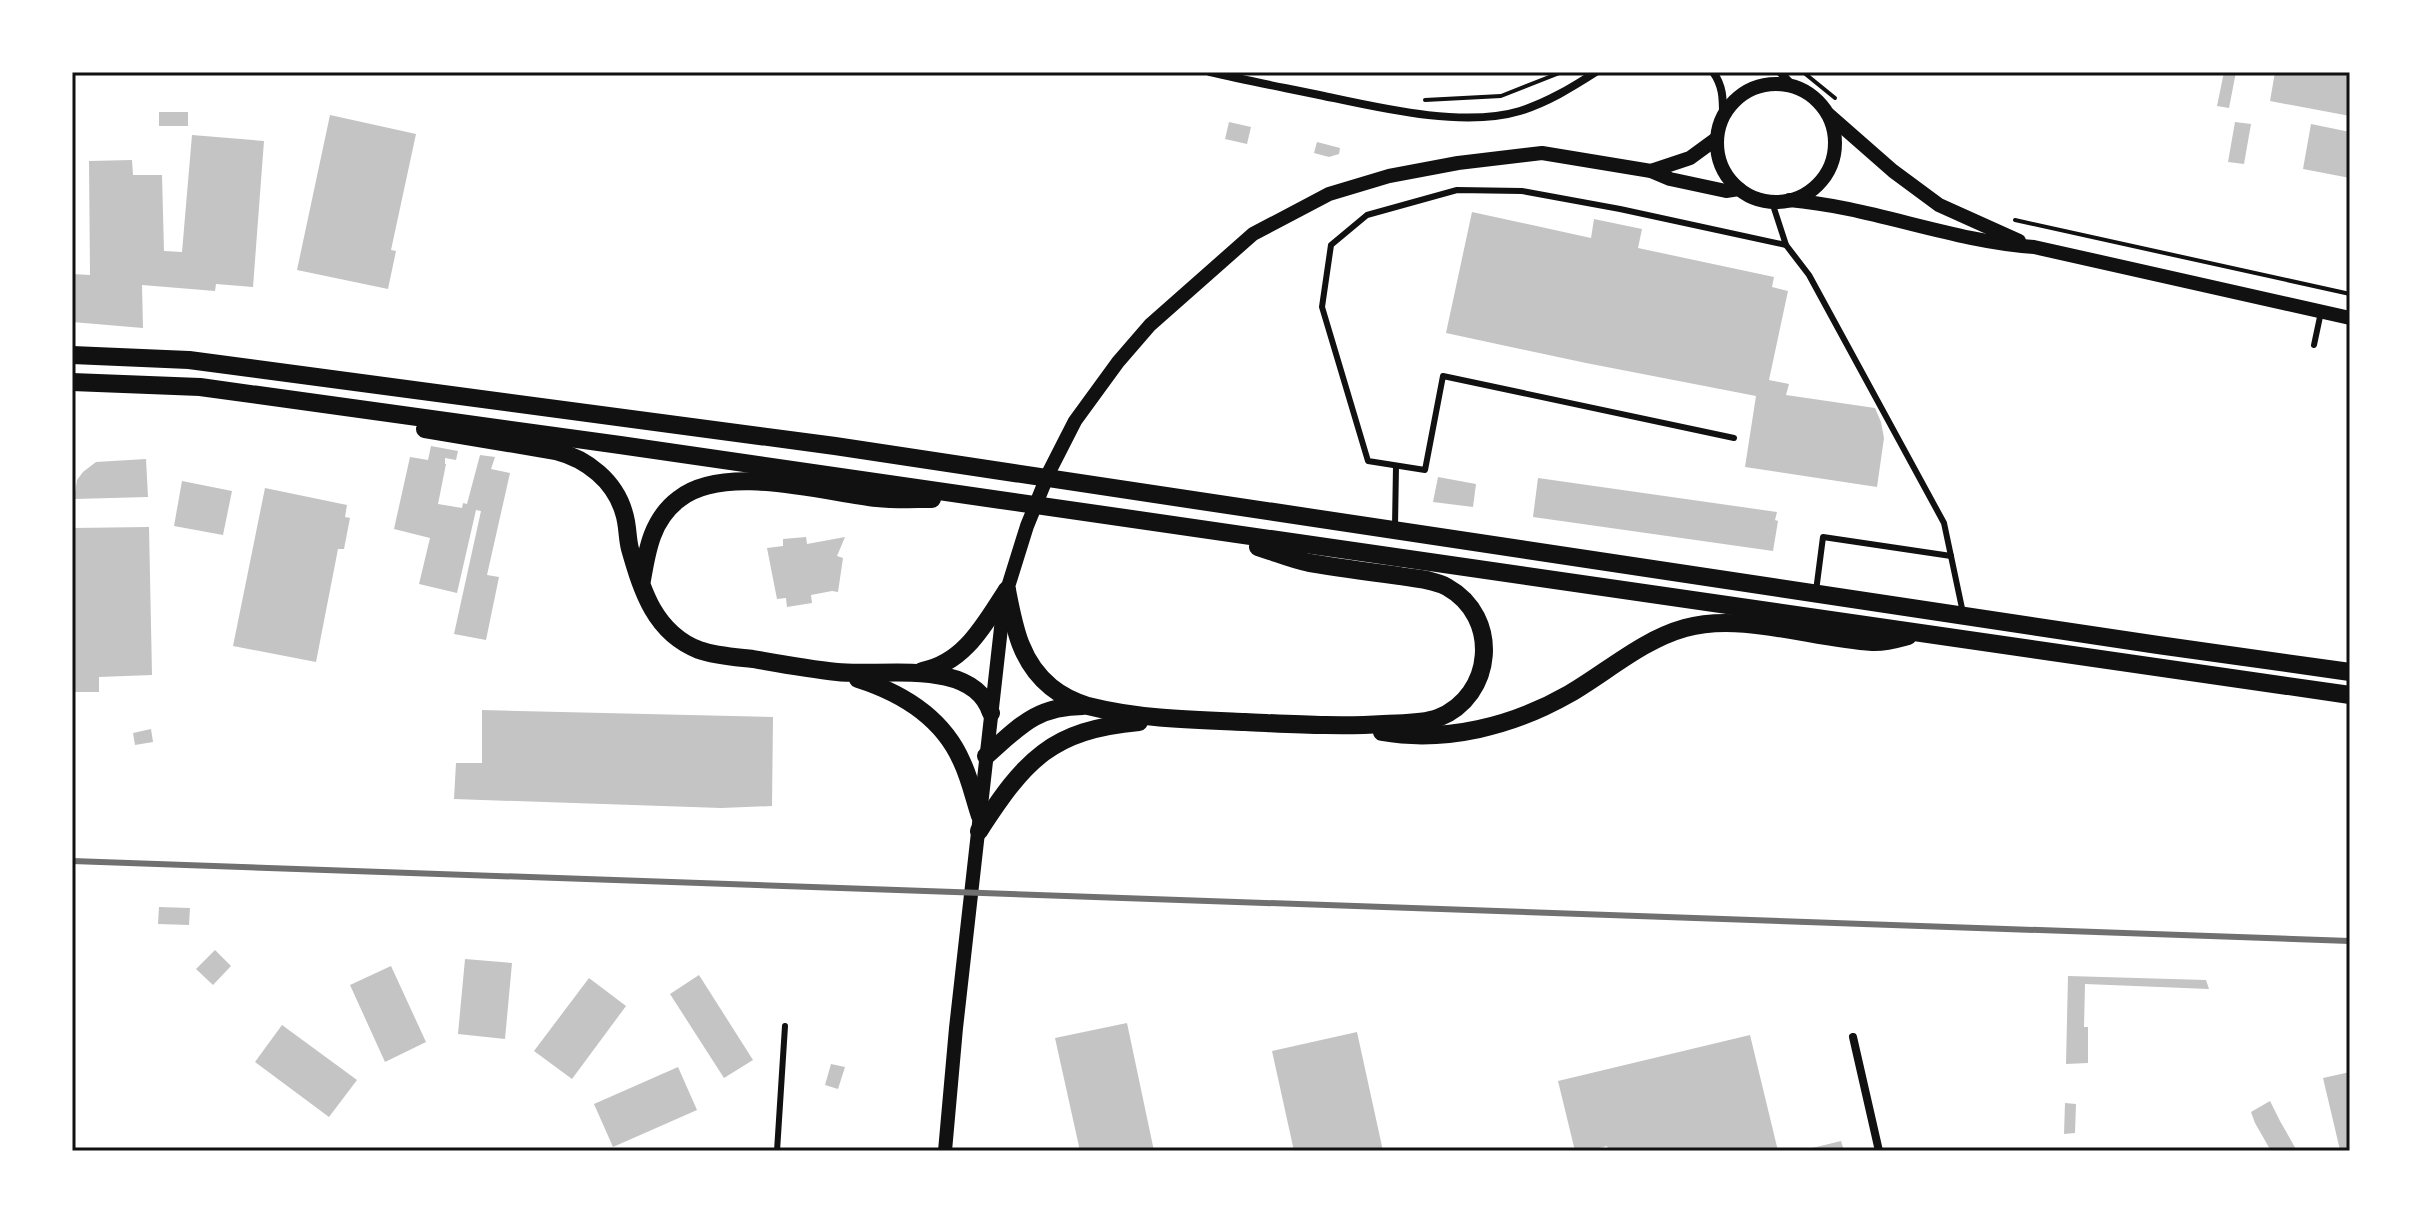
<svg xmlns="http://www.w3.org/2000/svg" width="2422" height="1223" font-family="'Space Grotesk',sans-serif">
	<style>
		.building { fill: #c4c4c4 }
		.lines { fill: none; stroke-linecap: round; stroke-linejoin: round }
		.path { stroke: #111; stroke-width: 4 }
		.service { stroke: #111; stroke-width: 6 }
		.minor { stroke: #111; stroke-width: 8 }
		.tertiary { stroke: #111; stroke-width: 14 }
		.primary { stroke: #111; stroke-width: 18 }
		.rail { stroke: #707070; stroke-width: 6 }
		.neatline { fill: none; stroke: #111; stroke-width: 3 }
	</style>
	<rect width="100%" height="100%" fill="#fff"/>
	<g class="building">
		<path d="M2224,72H2236L2229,108L2217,106Z"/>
		<path d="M2275,72H2350V116L2270,101Z"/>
		<rect x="159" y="112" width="29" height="14"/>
		<path d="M330,115L416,134L391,250L396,251L388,289L297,270Z"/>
		<path d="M1229,122L1251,127L1247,144L1225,139Z"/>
		<path d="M2235,122L2251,124L2244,164L2228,162Z"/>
		<path d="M2311,124L2350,132V178L2303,169Z"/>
		<path d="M192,135L264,141L253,287L216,284L215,291L142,285L143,328L72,322V274L90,275L89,161L132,160L133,175H162L164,251L182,252Z"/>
		<path d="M1317,142L1340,148L1339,154L1329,157L1314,153Z"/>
		<path d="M1472,212L1591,238L1594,219L1642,229L1638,248L1774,277L1772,287L1788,291L1769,380L1789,384L1786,395L1875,408L1881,422L1884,438L1877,487L1745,467L1756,396L1586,363L1446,333Z"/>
		<path d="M431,446L458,451L456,460L445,458V464H446L438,504L462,508L463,503L467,504L480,455L495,457L491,469L510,473L487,575L499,577L486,640L454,634L481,511L476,510L457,593L419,584L430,538L394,529L410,457L428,460Z"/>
		<path d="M146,459L148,497L74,499L77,480L83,472L96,462Z"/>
		<path d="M1438,477L1476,484L1473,507L1433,502Z"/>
		<path d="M1538,478L1777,512L1775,520L1778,521L1773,551L1533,517Z"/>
		<path d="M182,481L232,491L223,535L174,526Z"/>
		<path d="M265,488L347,505L345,517L350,518L344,549H338L316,662L233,646Z"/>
		<path d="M149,527L152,675L99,677V692H72V528Z"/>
		<path d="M806,537L807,544L845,537L837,556L843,558L838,592L832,591L811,595L812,603L787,607L786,598L777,599L767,548L783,546V539Z"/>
		<path d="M482,710L773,717L772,806L721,808L454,799L456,763H482Z"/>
		<path d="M151,729L153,742L135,745L133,733Z"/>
		<path d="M159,907L190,908L189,925L158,924Z"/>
		<path d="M215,950L231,966L213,985L196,969Z"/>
		<path d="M465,959L512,963L505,1039L458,1034Z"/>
		<path d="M391,966L426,1042L385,1062L350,985Z"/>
		<path d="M699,975L753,1060L724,1078L670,994Z"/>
		<path d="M2068,976L2206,980L2209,989L2085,984L2084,1027H2088V1063L2066,1064Z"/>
		<path d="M589,978L626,1006L572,1079L534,1051Z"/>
		<path d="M1127,1023L1154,1151H1080L1055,1038Z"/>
		<path d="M282,1025L357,1080L329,1117L255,1062Z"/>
		<path d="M1357,1032L1383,1151H1294L1272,1051Z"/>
		<path d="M1750,1035L1778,1151H1609L1607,1146L1588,1151H1575L1558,1081Z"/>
		<path d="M831,1064L845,1067L838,1089L825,1085Z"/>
		<path d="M678,1067L697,1110L613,1147L594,1104Z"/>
		<path d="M2350,1072V1147L2340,1150L2323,1078Z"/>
		<path d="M2270,1101L2280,1121L2297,1151H2271L2255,1123L2251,1112Z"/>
		<path d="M2065,1103L2076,1104L2075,1133L2064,1134Z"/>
		<path d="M1841,1141L1844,1151H1804V1150Z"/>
	</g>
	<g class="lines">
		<g class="path">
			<path d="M1803,72L1835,98"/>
			<path d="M1425,100L1501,96L1562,72"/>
			<path d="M2015,220L2350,294"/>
		</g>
		<g class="service">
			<path d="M1786,245L1809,275L1944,523L1963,613"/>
			<path d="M2314,345L2321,312"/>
			<path d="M1734,438L1443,376L1425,470L1368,461L1322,307L1331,245L1367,215L1457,190L1522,191L1620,209L1786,245L1772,202"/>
			<path d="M1395,526L1396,466"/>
			<path d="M1816,591L1823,537L1951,556"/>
			<path d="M777,1151L785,1026"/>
		</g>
		<g class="minor">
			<path d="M1210,72C1248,81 1286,88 1324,96C1380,108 1464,128 1520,111C1548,102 1571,88 1596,72"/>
			<path d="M1713,72C1723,86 1723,98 1723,115"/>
			<path d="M1780,72L1793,86"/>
			<path d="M1853,1037L1879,1151"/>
		</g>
		<g class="tertiary">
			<circle cx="1776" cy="143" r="59"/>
			<path d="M1828,114L1893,171L1939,205L2019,241"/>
			<path d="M1651,171L1690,158L1716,139"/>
			<path d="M1789,200C1872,207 1950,241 2034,247L2350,318"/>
			<path d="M945,1151L956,1028L1002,619L1007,590L1027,526L1049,472L1075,421L1118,362L1150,325L1253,234L1329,194L1389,176L1458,163L1542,153L1651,171L1670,179L1726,191L1739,189"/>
		</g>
		<g class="primary">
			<path d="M72,355L189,360L835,446L2158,645L2350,672"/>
			<path d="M72,382L200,387L620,445L2350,695"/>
			<path d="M425,429L556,451C587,459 615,481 624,513C628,525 627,538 630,549C642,591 655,633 699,650C716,656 735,657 753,659C781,664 809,669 837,672C881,677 974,657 991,713"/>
			<path d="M642,580C647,550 652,519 679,499C724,463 823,492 877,498C895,500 914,499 932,499"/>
			<path d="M1007,590C1014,626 1020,662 1051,687C1062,696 1075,702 1088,706C1139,719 1193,720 1245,722C1292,724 1338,727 1384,724C1402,723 1422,724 1438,718C1494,696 1501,617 1447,587C1433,579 1416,579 1400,576C1370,572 1340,568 1310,563C1293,560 1275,552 1258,547"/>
			<path d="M922,671C965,663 985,623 1007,590"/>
			<path d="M858,679C902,693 943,718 962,762C970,779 974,798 980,816"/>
			<path d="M1382,732C1446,743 1513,726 1569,694C1607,672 1642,640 1685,628C1742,612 1814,639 1872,642C1884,643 1897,639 1908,636"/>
			<path d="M986,756C1019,727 1036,706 1083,706"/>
			<path d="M979,831C1025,760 1051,730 1139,722"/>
		</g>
		<path class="rail" d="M72,861L2350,941"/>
	</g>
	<rect width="2422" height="1223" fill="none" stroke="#ffffff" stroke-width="148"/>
	<rect x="74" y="74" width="2274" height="1075" class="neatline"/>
</svg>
